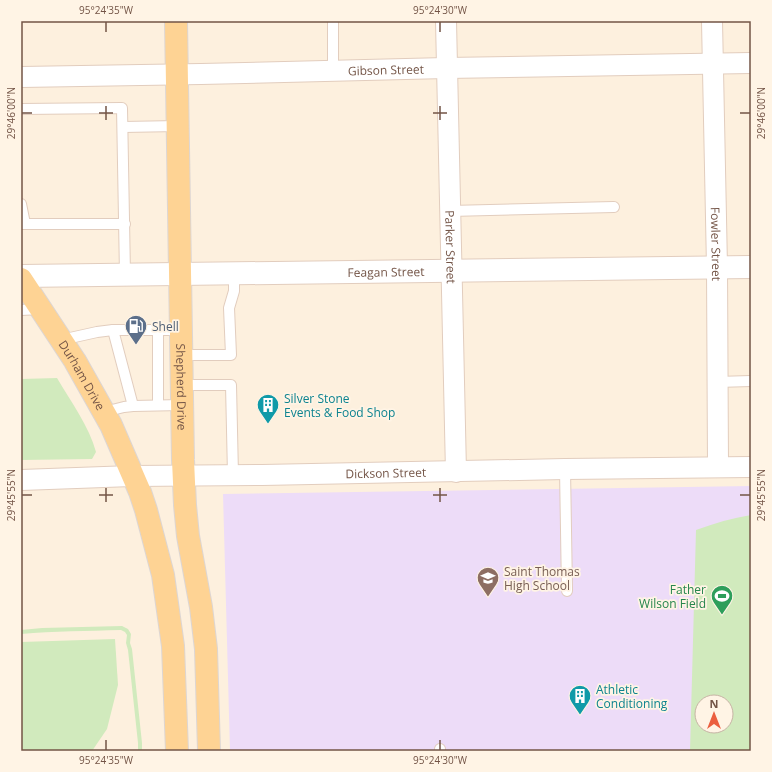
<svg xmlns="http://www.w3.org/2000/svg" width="772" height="772" font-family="'Open Sans',sans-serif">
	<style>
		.education { fill: #eddcf8; fill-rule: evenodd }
		.green { fill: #d1eabd; fill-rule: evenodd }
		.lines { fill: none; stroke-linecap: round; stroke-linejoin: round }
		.service-casing { stroke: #e2cdbe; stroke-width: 12 }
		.minor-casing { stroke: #e2cdbe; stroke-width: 22 }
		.tertiary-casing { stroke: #e2cdbe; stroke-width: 24 }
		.primary-casing { stroke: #ddd6d3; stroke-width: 24 }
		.service { stroke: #fff; stroke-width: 10 }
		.minor { stroke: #fff; stroke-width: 20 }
		.tertiary { stroke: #fff; stroke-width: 22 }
		.primary { stroke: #fed394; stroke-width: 22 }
		.ticks { fill: none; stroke: #735446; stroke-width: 1.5 }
		.labels { text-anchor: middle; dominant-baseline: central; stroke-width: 3.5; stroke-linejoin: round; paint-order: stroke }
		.street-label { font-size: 12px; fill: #735446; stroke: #fff4e5 }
		.service-label { font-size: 12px; fill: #4e5e75; stroke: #fff4e5; text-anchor: start }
		.culture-label { font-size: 12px; fill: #0d838f; stroke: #fff4e5; text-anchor: start }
		.education-label { font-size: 12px; fill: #785e54; stroke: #fff4e5; text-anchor: start }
		.leisure-label { font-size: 12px; fill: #27864d; stroke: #fff4e5; text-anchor: end }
		.neatline { fill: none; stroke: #735446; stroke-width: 1.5 }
		.ticks-label { font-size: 10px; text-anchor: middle; fill: #735446 }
	</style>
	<rect width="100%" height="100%" fill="#fdf0de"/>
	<path class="education" d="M751,486V751H230L223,494ZM702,702H726V726H702Z"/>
	<g class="green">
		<path d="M57,378C71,402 89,426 96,452L92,459L21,460V379Z"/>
		<path d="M751,515V751H690L696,530C715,523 732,518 751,515ZM702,702H726V726H702Z"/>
		<path d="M122,626L128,629L131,634L130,643L132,649L142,743V751H138V743L128,650L126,643L127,635L125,632L121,630C88,631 54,631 21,634V630L42,628Z"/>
		<path d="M115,639L118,685L107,729L92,751H21V642Z"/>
	</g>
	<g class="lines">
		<g class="service-casing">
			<g id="service">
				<path d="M333,21V71"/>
				<path d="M21,109L122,108L125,275"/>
				<path d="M123,127L178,126"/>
				<path d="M21,204L25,224"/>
				<path d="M450,211L614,207"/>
				<path d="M21,224H125"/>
				<path d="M21,310L41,309"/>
				<path d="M113,330L133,406"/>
				<path d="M61,340L97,332L113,330H181"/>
				<path d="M181,355H231L229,308L234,291V274"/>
				<path d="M717,382L751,381"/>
				<path d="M182,385H231L233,475"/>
				<path d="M158,405V330"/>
				<path d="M104,412L124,407L133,406L182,405"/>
				<path d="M565,469L567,591"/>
				<path d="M440,749V751"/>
			</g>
		</g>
		<g class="minor-casing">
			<g id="minor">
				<path id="s1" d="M446,21L456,472"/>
				<path id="s2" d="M712,21L717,267L718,467"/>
				<path id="s3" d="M21,77L201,74L446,68L751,63"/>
				<path id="s4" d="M21,480L132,476L262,475L565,469L751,467"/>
			</g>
		</g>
		<g class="tertiary-casing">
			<g id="tertiary">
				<path id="s5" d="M21,276L751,267"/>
			</g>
		</g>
		<g class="primary-casing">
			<g id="primary">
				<path id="s6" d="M176,21L183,460L185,505L188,536L201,607L206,649L209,751"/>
				<path id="s7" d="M21,279L75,361L111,425L140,492L146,510L163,575L173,646L177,751"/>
			</g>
		</g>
		<use href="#service" class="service"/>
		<use href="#minor" class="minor"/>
		<use href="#tertiary" class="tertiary"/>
		<use href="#primary" class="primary"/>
	</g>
	<path class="ticks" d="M106,22V32M440,22V32M106,106V120M440,106V120M22,113H32M99,113H113M433,113H447M740,113H750M106,488V502M440,488V502M22,495H32M99,495H113M433,495H447M740,495H750M106,740V750M440,740V750"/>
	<defs>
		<g id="fuel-pin" transform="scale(1.15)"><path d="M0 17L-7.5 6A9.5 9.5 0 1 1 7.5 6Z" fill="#5c6f8a" stroke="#fff4e5"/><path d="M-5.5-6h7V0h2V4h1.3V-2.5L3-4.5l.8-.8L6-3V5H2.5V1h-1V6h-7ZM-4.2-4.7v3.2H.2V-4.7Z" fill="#fff"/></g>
		<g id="building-pin" transform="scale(1.15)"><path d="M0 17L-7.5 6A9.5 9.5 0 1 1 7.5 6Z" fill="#0f9aa8" stroke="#fff4e5"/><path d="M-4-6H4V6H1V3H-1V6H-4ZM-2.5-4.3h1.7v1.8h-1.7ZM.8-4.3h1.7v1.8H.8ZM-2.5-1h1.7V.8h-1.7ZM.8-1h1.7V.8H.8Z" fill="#fff"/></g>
		<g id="school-pin" transform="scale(1.15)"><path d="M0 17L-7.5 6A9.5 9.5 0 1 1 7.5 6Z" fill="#8d6e63" stroke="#fff4e5"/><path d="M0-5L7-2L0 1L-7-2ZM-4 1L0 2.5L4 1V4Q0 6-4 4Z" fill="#fff"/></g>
		<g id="stadium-pin" transform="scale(1.15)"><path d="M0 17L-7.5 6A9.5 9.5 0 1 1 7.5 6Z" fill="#2e9e5b" stroke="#fff4e5"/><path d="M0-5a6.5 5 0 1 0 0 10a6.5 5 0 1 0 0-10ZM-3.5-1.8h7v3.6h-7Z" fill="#fff"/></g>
	</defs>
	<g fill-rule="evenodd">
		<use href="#fuel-pin" x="136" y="326"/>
		<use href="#building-pin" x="268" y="405"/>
		<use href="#school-pin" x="488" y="578"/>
		<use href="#stadium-pin" x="722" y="596"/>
		<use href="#building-pin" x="580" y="696"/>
	</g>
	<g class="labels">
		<g class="street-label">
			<text stroke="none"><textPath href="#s3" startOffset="365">Gibson Street</textPath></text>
			<text stroke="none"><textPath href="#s2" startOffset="223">Fowler Street</textPath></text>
			<text stroke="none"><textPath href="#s1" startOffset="226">Parker Street</textPath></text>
			<text stroke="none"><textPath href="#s5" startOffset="365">Feagan Street</textPath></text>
			<text stroke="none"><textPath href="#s7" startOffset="114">Durham Drive</textPath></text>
			<text stroke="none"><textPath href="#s6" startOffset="366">Shepherd Drive</textPath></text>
			<text stroke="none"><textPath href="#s4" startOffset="365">Dickson Street</textPath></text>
		</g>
		<g class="service-label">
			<text x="152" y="326">Shell</text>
		</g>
		<g class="culture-label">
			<text x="284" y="398">Silver Stone<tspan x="284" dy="14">Events &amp; Food Shop</tspan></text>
			<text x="596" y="689">Athletic<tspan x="596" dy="14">Conditioning</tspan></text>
		</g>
		<g class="education-label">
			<text x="504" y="571">Saint Thomas<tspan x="504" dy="14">High School</tspan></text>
		</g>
		<g class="leisure-label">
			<text x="706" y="589">Father<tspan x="706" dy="14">Wilson Field</tspan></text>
		</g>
	</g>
	<rect width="772" height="772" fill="none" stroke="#fff4e5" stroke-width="44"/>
	<g transform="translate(714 714)"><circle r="19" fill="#fff4e5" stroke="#c7b4a5"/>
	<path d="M0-3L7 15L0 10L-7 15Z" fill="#eb5f3f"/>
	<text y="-6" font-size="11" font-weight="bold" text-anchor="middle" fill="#735446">N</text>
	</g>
	<rect x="22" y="22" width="728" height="728" class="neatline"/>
	<g class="ticks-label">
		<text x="106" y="14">95°24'35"W</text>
		<text x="440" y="14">95°24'30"W</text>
		<text transform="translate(11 113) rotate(-90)" y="4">29°46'00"N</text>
		<text transform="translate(761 113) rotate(-90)" y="4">29°46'00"N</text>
		<text transform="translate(11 495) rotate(-90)" y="4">29°45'55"N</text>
		<text transform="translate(761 495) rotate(-90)" y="4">29°45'55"N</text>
		<text x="106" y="764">95°24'35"W</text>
		<text x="440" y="764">95°24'30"W</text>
	</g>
</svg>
